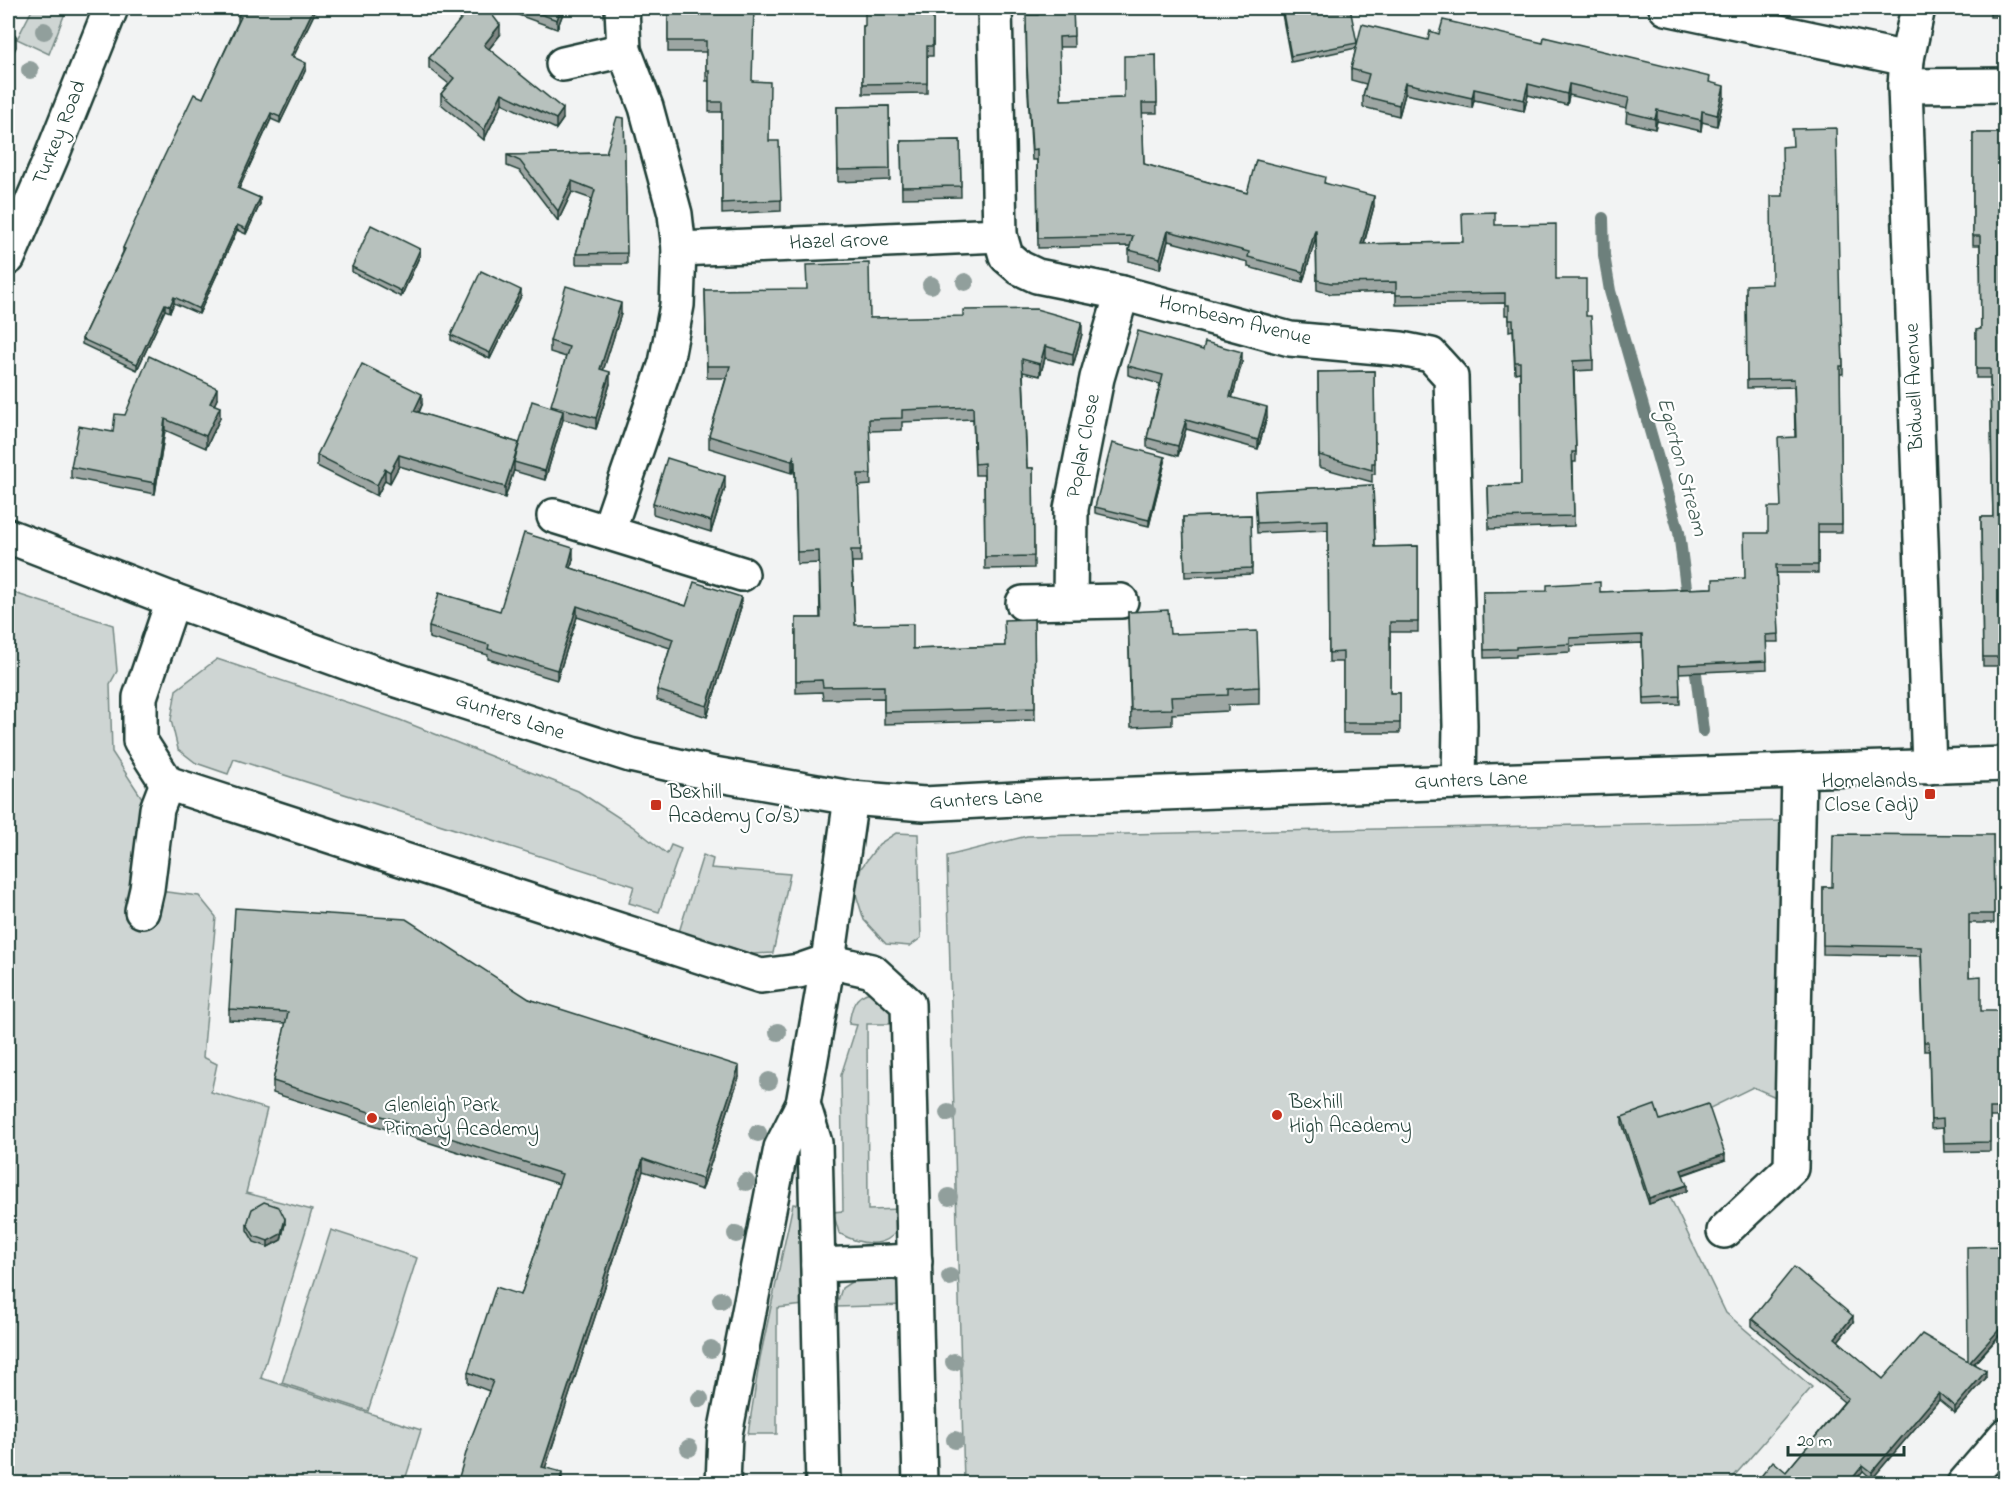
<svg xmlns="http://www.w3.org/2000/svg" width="2013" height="1491" font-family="'Indie Flower',sans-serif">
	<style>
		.green { fill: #ced5d3; stroke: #768984; stroke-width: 1.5 }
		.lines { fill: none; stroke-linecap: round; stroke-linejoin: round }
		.stream { stroke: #6d807b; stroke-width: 12 }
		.minor-casing { stroke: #1f3d34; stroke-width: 38 }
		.minor { stroke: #fff; stroke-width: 33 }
		.tree { fill: #919f9c }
		.wall { fill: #9da6a3; stroke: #1f3d34; stroke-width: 1.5 }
		.shaded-wall { fill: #808784; stroke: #1f3d34; stroke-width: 1.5 }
		.building { fill: #b7c1bd; stroke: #1f3d34; stroke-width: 1.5 }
		.poi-dot { fill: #c8321e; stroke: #fff; stroke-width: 2 }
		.labels { text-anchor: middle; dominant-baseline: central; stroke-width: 4.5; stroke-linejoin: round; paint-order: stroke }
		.street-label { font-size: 21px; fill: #1f3d34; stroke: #fff }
		.poi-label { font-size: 21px; fill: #1f3d34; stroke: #fff; text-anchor: start }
		.water-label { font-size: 22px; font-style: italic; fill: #465f57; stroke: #fff }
	</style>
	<rect width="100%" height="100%" fill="#f2f3f3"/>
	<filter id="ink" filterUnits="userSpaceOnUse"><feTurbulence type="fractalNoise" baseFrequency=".0167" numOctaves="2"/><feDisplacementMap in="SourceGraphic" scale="12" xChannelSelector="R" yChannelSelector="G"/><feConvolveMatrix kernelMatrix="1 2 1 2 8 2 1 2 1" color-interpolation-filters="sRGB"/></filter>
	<g filter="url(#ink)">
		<g class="green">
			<path d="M33,8H67L49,54L17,39Z"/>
			<path d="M8,591L113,625L117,671L110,684L112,752L142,798L134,888L199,896L216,917L203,1057L217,1064L211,1092L267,1109L246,1193L312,1210L261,1378L421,1430L404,1483H8Z"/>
			<path d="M217,659L400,720L578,791L632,826L667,854L671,845L681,849L659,912L629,903L634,886L234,759L228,774L196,763L178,749L171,720L176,690Z"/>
			<path d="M1785,821L1778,1098L1753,1087L1708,1109L1649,1203L1670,1197L1726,1313L1812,1387L1728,1483H964L947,856L1027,836Z"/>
			<path d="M896,833L918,834L921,938L910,946L886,944L864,920L855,891L861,868L879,844Z"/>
			<path d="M703,855L713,859L711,868L790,874L773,953L753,954L679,932Z"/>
			<path d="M871,992L895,1005L897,1024H867L868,1210L903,1209C902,1215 902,1222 899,1227C886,1251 858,1244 839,1233L833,1212L843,1211L841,1075L857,1025L849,1024C851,1009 854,995 871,992Z"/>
			<path d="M793,1204L800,1205L804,1305L777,1308V1434H748L760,1358Z"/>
			<path d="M331,1230L417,1258L368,1411L282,1383Z"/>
			<path d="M885,1277L898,1282L906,1305L836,1307L842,1288L856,1279Z"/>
		</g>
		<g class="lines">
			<g class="stream">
				<path d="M1603,218L1604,255L1610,291L1679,532L1688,604"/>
				<path d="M1694,657L1703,731"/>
			</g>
			<g class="minor-casing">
				<g id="minor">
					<path d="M995,8L1000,235L1006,256L1020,268L1037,276L1122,293L1290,339L1401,349L1431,355L1451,377L1460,725L1459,782"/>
					<path d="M1666,8L1907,59"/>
					<path d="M1918,8L1907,59L1905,86L1929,767"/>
					<path d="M563,64L624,50"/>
					<path d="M1905,86L2006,85"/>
					<path d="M679,249L1000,235"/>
					<path d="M8,258L51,158L111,8"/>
					<path d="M554,516L742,574"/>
					<path d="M608,532L666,363L677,305L679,249L675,214L646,107L624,50L622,8"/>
					<path d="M8,536L173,600L381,675L561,733L630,755L714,774L851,798L924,804L1054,797L1459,782L2006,764"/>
					<path d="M173,600L140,697V741L167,783L761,976L799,971L828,961L872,971L908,1004L920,1484"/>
					<path d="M1070,602L1071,509L1097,378L1122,293"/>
					<path d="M1023,603L1121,601"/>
					<path d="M142,911L147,889L157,809L167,783"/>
					<path d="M803,1104L815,1143L823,1484"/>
					<path d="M1724,1231L1791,1168L1799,771"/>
					<path d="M818,1265L915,1261"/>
					<path d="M723,1484L725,1434L781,1148L803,1104L828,961L851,798"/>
					<path d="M1964,1484L2006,1435"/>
				</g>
			</g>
			<use href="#minor" class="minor"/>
		</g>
		<g class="tree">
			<circle cx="44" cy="31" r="9"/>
			<circle cx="30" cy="70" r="9"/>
			<circle cx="965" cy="282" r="9"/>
			<circle cx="931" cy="285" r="9"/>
			<circle cx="778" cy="1032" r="9"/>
			<circle cx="769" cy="1081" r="9"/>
			<circle cx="948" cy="1113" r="9"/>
			<circle cx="758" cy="1133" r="9"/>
			<circle cx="746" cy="1182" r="9"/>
			<circle cx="949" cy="1197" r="9"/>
			<circle cx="736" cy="1234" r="9"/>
			<circle cx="950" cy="1277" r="9"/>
			<circle cx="721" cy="1300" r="9"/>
			<circle cx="711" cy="1349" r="9"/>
			<circle cx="954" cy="1362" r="9"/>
			<circle cx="700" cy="1399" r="9"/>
			<circle cx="955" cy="1440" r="9"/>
			<circle cx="689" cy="1448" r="9"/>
		</g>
		<g class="wall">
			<path d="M317,8L293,57L306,69L280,123L271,119L239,189L260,204L246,234L237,230L199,314L174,303L170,312L165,310L137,370L82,344V339L123,252V248L203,98L238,22V16Z"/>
			<path d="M499,8H565L557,29Z"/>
			<path d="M668,8L753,81L769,141L781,200V211L722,214V112H709V81H706V52H668Z"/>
			<path d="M933,8V56H927V93L863,94V26Z"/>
			<path d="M1073,8L1074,47H1059L1061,100L1124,98L1156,55L1157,113H1142L1144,164L1247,193L1325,183L1374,206L1364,244L1463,242L1495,225L1556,279L1586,316L1593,360V370L1574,371L1576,452V462H1573L1574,526L1489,529L1488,486L1521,485L1520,372L1515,373L1513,330L1509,331V315H1505V303L1396,305V292L1331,294L1317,290L1316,240H1315L1303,282L1248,267V262L1168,241L1160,269L1129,261V250L1130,246L1038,248L1037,160H1032L1027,76L1026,26L1037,15Z"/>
			<path d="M1282,8L1357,43L1428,40L1439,34L1710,83L1724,97L1717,126L1702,122L1701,131L1657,121L1655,129L1626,122L1627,109L1569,95L1567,105L1528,95L1524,111L1474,100L1472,108L1405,94L1399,116L1363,107V96L1366,84L1351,80V69L1356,48L1291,62L1282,14Z"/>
			<rect x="1990" y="8" width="16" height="9"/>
			<path d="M500,35L489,49L563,119L556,129L502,103L484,140L441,104V94L449,84L429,68V58Z"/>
			<path d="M889,106L890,180L838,182L837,107Z"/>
			<path d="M624,118L627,264H576V254L592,199L572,192L558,221L520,171L507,166V155L606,153Z"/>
			<path d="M1973,133H2006V666H1983L1981,517H1993L1990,378H1976V330L1981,329L1980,245H1973Z"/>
			<path d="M960,140L961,197L902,198L901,141Z"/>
			<path d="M420,255L401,297L352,272V267Z"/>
			<path d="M705,290L870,318L1082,334L1073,366L1045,358L1040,376L1023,372L1027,468H1033L1034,568L985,569L984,475H975L973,419L902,422V430L869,431L871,485L858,486L861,562H852L855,625L913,649L1004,646L1034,619L1035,720L884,724V698L823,699L822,692L796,693V618H820L819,563L797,564L795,474L794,473V467L792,473L709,448V436L726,378H707Z"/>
			<path d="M1746,292L1840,312L1843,366V374H1840L1842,532H1818V573H1776L1779,642H1766L1767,669L1679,673L1680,704L1644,705L1642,643L1570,646V652L1516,655V657L1484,658L1483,592H1600L1713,588L1745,578L1781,507L1795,437L1794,387L1747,388Z"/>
			<path d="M521,296L490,359L451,340V335Z"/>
			<path d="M621,314L603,370L610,384L596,429L563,419L545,480L514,471V470L505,498L399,466L390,483L385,480L377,496L317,466V455L422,405L419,413L519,443L551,407L566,357L550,352V341Z"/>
			<path d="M1242,362L1232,398L1267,417L1258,449L1186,429L1178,456L1147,447V438L1160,384L1128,375V366Z"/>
			<path d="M1374,371L1375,474H1372V482L1319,467L1318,372Z"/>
			<path d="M217,399L214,405L220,418L206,448L165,430L155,494L71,478V467L113,432L125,415Z"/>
			<path d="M1165,462L1149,526L1095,513V507Z"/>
			<path d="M1373,485L1375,547L1418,546V632H1390V693H1400V733H1343V662H1329L1328,530L1257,533L1255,491Z"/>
			<path d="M725,488L711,532L653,514V503Z"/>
			<path d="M1251,515L1252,574L1185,577L1183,517Z"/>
			<path d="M573,559L571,568L686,606L741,607L707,717L657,700V690L670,648L577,617L557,680L488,659V655L429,638V627L500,611Z"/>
			<path d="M1128,612L1170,634L1259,687V704L1228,705V711L1172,714V725L1131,727Z"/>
			<path d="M1993,835L1994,923H1969V977L1981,1011L2006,1054V1117H1990V1151L1944,1152L1943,1128L1931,1129L1929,1051H1924L1921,956L1823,954V887H1832Z"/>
			<path d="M529,999L739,1077L702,1190L643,1171L545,1468L562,1484H457L489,1391L468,1383V1372L521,1295L559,1184L273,1093V1081L286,1023L229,1020V1009Z"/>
			<path d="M1622,1117L1660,1120L1725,1160L1683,1175L1687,1191L1649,1204L1622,1123Z"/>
			<path d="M247,1224H285L281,1240L268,1247L254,1242L247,1230Z"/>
			<path d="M2006,1246V1329L1974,1364L1986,1378L1955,1413L1939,1400L1872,1479L1863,1471L1786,1472L1844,1402L1752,1326V1319L1853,1322L1838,1341L1883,1379L1968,1361Z"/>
		</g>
		<g class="shaded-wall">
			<path d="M11,8H17L8,25V14Z"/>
			<path d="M314,8H317L291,62V56Z"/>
			<path d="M561,8H565L557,29V20Z"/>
			<path d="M500,25V35L484,55V45Z"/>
			<path d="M16,36V47L8,64V53Z"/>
			<path d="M306,63V69L280,123V117Z"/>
			<path d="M1405,83V94L1399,116V105Z"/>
			<path d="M1528,84V95L1524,111V100Z"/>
			<path d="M1569,84V95L1567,105V94Z"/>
			<path d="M1724,86V97L1717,126V115Z"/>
			<path d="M1474,89V100L1472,108V98Z"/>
			<path d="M502,93V103L484,140V130Z"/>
			<path d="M563,109V119L556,129V119Z"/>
			<path d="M1657,110V121L1655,129V119Z"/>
			<path d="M1702,111V122L1701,131V120Z"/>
			<path d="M271,113V119L237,193V188Z"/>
			<path d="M572,181V192L558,221V211Z"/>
			<path d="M1374,196V206L1361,254V244Z"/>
			<path d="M260,198V204L246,234V229Z"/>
			<path d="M237,225V230L199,314V309Z"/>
			<path d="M1315,230V240L1303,282V272Z"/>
			<path d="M1168,231V241L1160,269V258Z"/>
			<path d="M420,249V255L401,297V291Z"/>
			<path d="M521,290V296L490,359V353Z"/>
			<path d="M174,297V303L170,312V306Z"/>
			<path d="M621,303V314L600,381V369Z"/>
			<path d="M165,304V310L137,370V364Z"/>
			<path d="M1082,322V334L1073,366V354Z"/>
			<path d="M1045,346V358L1040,376V364Z"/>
			<path d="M1242,352V362L1230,406V397Z"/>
			<path d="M610,372V384L596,429V418Z"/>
			<path d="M217,388V399L210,414V403Z"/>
			<path d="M422,394V405L414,422V411Z"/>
			<path d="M220,407V418L206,448V436Z"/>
			<path d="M1267,407V417L1258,449V440Z"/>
			<path d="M563,411V420L545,480V471Z"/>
			<path d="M165,419V430L155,494V483Z"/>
			<path d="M1186,420V429L1178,456V446Z"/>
			<path d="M519,443L514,462V470L505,498V487Z"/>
			<path d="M399,455V466L390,483V472Z"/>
			<path d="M794,455V467L792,473V461Z"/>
			<path d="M1165,457V462L1149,526V520Z"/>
			<path d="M385,469V480L377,496V485Z"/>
			<path d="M725,476V488L711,532V521Z"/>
			<path d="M573,548V559L568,577V567Z"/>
			<path d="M741,597V607L707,717V706Z"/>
			<path d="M577,606V617L557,680V670Z"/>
			<path d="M739,1066V1077L702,1190V1179Z"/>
			<path d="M1725,1154V1160L1681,1175V1170Z"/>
			<path d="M643,1159V1171L542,1478V1467Z"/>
			<path d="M1687,1185V1191L1649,1204V1198Z"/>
			<path d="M285,1219V1224L281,1240L268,1247V1241Z"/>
			<path d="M1853,1316V1322L1835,1345V1338Z"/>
			<path d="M2005,1322V1329L1970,1368V1362Z"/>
			<path d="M1986,1371V1378L1955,1413V1407Z"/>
			<path d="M1939,1393V1400L1872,1479V1472Z"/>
			<path d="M1863,1465V1471L1853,1484H1848Z"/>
			<path d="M562,1472V1484H559Z"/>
		</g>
		<g class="building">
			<path d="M242,8H314L291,56L306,63L280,117L271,113L237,188L260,198L246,229L237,225L199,309L174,297L170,306L165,304L137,364L82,339L125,249L123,248L160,165L194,94L203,98L241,17L238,16Z"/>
			<path d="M470,8H487L500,25L484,45L563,109L556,119L502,93L484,130L441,94L454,78L429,58Z"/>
			<path d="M524,8H561L557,20Z"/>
			<path d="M668,8H754L752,81L770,82L769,141H779L781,200L722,203V102H709V70H706V41H668Z"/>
			<path d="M865,8H933V46H927V83L863,84V26H865Z"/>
			<path d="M1037,8H1073L1074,36L1059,37L1061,100L1124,98V56L1156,55L1157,103H1142L1144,164L1247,193L1256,160L1325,177L1324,183L1374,196L1361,244L1463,242L1462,213L1495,212V225L1556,224V279H1586V316H1591L1593,360L1573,361L1576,452H1572L1574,516L1489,518L1488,486L1521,485L1520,362H1515L1513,320H1509V305H1505V293L1396,295V282L1331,283L1317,280L1316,230H1315L1303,272L1248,257L1249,252L1168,231L1160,258L1129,250L1133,236L1038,238L1037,149L1032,150L1027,66L1026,15H1038Z"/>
			<path d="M1282,8H1350L1357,43L1291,56Z"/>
			<rect x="1990" y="8" width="16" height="3"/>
			<path d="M1443,20L1543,43L1544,37L1710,77L1709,82L1724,86L1717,115L1702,111L1701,120L1657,110L1655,119L1626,112L1629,98L1569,84L1567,94L1528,84L1524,100L1474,89L1472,98L1405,83L1399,105L1363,96L1369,74L1351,69L1362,24L1428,40L1430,31L1439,34Z"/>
			<path d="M8,31L16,36L8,53Z"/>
			<path d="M889,106L890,169L838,170L837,107Z"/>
			<path d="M617,117L624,118L627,253L576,254L595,190L572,181L558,211L520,161L507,155L606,153Z"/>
			<path d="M1836,128L1840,312H1841L1843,366H1840L1842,524H1818V565H1776L1779,634L1766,635L1767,661L1679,665L1680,696L1644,698L1642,635L1570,638V644L1516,647V649L1484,650L1483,592L1547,591V585L1600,582V592L1713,588V579L1745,578L1744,533H1768V507H1781L1778,438L1796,437L1794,379L1747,380L1746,285L1772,284L1771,196H1783L1782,147L1793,146L1792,129Z"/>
			<path d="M1973,133H2006V657H1983L1981,517H1993L1990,369H1976V330L1981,329L1980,236H1973Z"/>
			<path d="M960,140L961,186L902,187L901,141Z"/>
			<path d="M371,225L420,249L401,291L352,267Z"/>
			<path d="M869,263L870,318L963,316V310L1036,309L1082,322L1073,354L1045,346L1040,364L1022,359L1027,468H1033L1034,556L985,557L984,463L975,464L973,407L902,410V418L869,419L871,474H858L861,550H851L855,625L913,624V649L1005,646L1004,620L1034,619L1035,708L884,712V686L823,687L822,680L796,681V618H821L819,551L797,552L795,462L794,461V455L792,461L709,436L730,366H707L705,290L807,289L806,265Z"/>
			<path d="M481,271L521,290L490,353L451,335Z"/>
			<path d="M566,286L621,303L600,369L610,372L596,418L551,405L569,347L550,341Z"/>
			<path d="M1138,331L1203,350L1205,342L1242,352L1230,397L1267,407L1258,440L1186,420L1178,446L1147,438L1163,375L1128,366Z"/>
			<path d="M149,356L217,388L210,403L220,407L206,436L165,419L155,483L71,467L79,426L113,432L115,414L125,415Z"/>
			<path d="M362,364L422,394L414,411L519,443L505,487L399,455L390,472L385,469L377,485L317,455Z"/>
			<path d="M1374,371L1375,463H1372V470L1319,455L1318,372Z"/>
			<path d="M532,401L563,411L545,471L514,462Z"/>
			<path d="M1112,443L1165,457L1149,520L1095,507Z"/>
			<path d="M667,458L725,476L711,521L653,503Z"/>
			<path d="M1373,485L1375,547L1418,546V622H1390V693H1400V723H1343V652L1329,653L1328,520L1257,523L1255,491Z"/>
			<path d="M1251,515L1252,568L1185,571L1183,517Z"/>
			<path d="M524,533L573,548L568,567L686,606L694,582L741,597L707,706L657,690L673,639L577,606L557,670L488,649L489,645L429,627L439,593L500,611Z"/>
			<path d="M1168,610L1170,634L1257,631L1259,687L1228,689V695L1171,697L1172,709L1131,710L1128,612Z"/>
			<path d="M1833,834L1993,835L1994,914H1969V977L1981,976V1011H2004L2006,1108H1990V1142L1944,1143L1943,1119L1931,1120L1929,1042H1924L1921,947L1823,945V887H1832Z"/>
			<path d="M235,908L406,919L529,999L739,1066L702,1179L643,1159L542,1467L562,1472L559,1484H457L468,1446L493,1381L468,1372L496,1287L521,1295L562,1174L273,1081L288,1012L229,1009Z"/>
			<path d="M1708,1104L1725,1154L1681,1170L1687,1185L1649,1198L1622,1117L1655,1105L1660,1120Z"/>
			<path d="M264,1202L279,1207L285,1219L281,1234L268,1241L254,1236L247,1224L252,1209Z"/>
			<path d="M2006,1246V1322L1970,1362L1986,1371L1955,1407L1939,1393L1872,1472L1863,1465L1848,1484H1755L1773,1461L1786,1472L1848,1398L1752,1319L1794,1267L1853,1316L1835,1338L1883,1379L1922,1334L1968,1361L1967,1247Z"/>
		</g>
	</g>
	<g class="poi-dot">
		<rect x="1924" y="788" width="12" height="12" rx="3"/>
		<rect x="650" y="799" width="12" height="12" rx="3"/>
		<circle cx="1277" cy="1115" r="6"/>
		<circle cx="372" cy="1118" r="6"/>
	</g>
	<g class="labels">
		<g class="street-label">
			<text transform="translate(60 133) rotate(-68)">Turkey Road</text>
			<text transform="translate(839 242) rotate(-2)">Hazel Grove</text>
			<text transform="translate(1235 321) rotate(14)">Hornbeam Avenue</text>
			<text transform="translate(1915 387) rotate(-92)">Bidwell Avenue</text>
			<text transform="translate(1084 446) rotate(-79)">Poplar Close</text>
			<text transform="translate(510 717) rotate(18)">Gunters Lane</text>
			<text transform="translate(1471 781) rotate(-2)">Gunters Lane</text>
			<text transform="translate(986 800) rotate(-3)">Gunters Lane</text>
		</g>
		<g class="poi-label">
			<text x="1918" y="782" text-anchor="end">Homelands<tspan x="1918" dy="24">Close (adj)</tspan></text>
			<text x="668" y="793">Bexhill<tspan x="668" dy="24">Academy (o/s)</tspan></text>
			<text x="1289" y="1103">Bexhill<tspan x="1289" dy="24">High Academy</tspan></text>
			<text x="384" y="1106">Glenleigh Park<tspan x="384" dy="24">Primary Academy</tspan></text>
		</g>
		<g class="water-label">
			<text transform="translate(1681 467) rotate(75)">Egerton Stream</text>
		</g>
	</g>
	<rect width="2013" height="1491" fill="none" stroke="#fff" stroke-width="30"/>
	<rect x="15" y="15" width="1983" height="1461" fill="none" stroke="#1f3d34" stroke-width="2" filter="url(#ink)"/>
	<path d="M1788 1446v9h116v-9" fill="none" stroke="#1f3d34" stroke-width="3"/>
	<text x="1797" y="1446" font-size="18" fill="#1f3d34" stroke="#ffffff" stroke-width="4.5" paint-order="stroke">20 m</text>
</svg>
